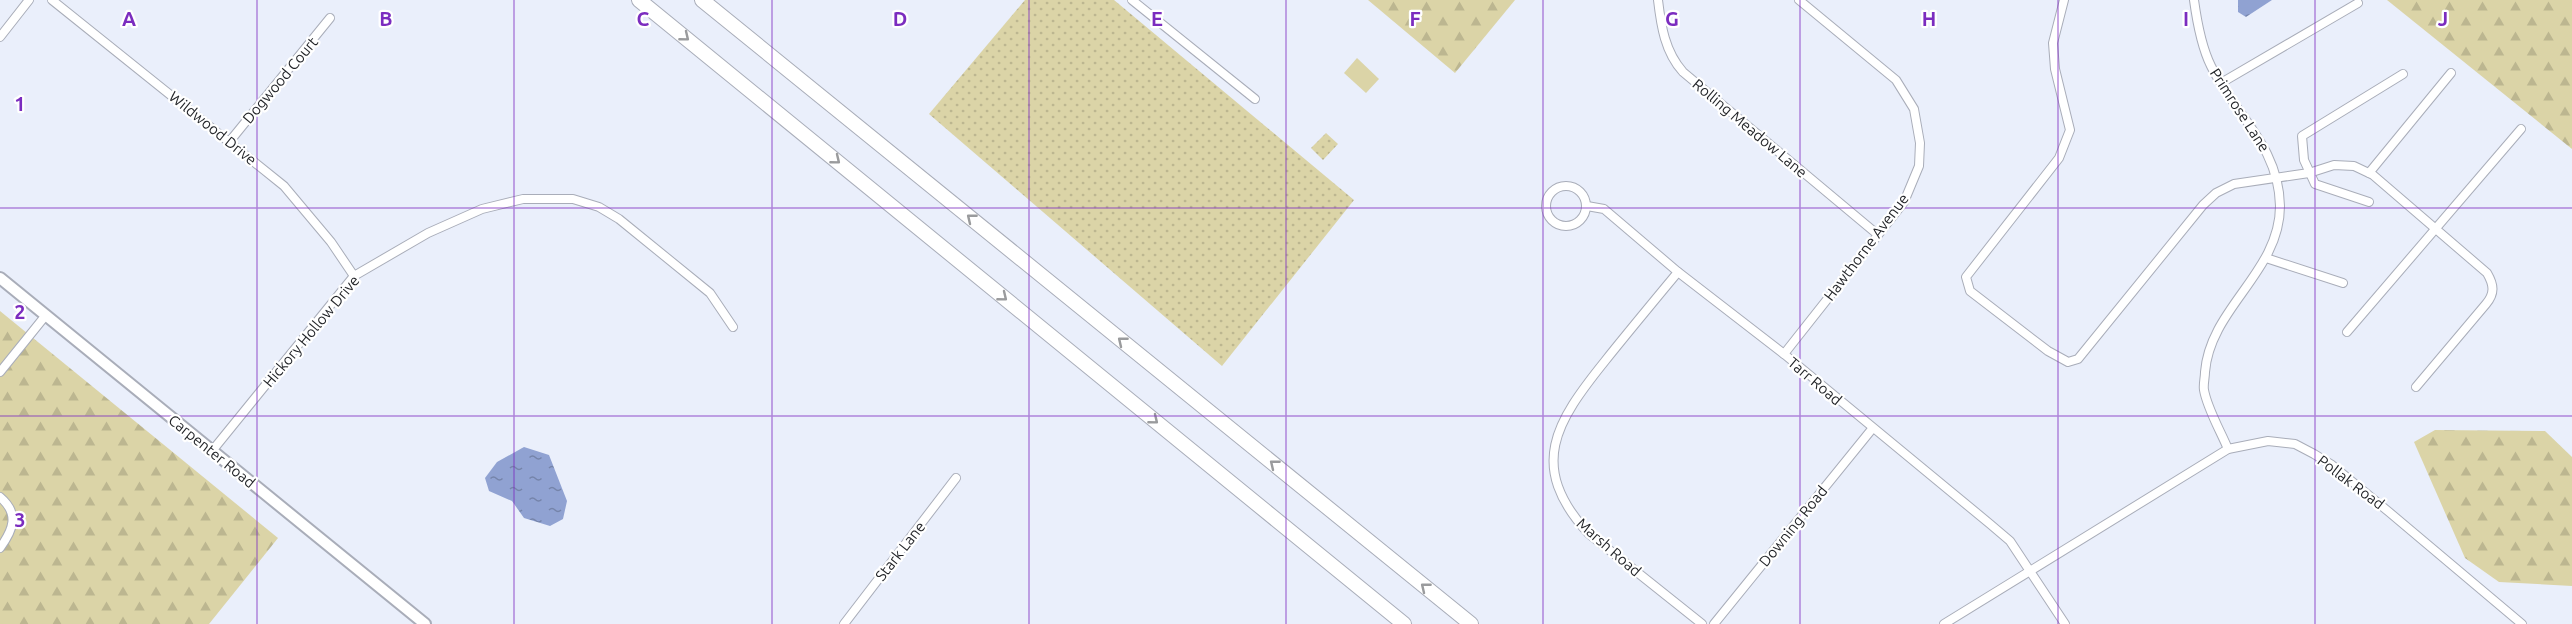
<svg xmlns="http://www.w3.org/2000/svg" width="2572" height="624" font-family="Ubuntu,sans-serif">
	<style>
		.grass { fill: url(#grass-dots) }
		.forest { fill: url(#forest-firs) }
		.pitch { fill: #dbd4a7 }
		.water { fill: url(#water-ripples) }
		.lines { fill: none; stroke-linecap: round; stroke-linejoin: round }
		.street-casing { stroke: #a9adb9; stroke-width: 10 }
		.secondary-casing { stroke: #a9adb9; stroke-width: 14 }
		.highway-casing { stroke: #a9adb9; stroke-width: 16 }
		.street { stroke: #fff; stroke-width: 8 }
		.secondary { stroke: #fff; stroke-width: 10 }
		.highway { stroke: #fff; stroke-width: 14 }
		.oneway { stroke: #9a9b9d }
		.grid { fill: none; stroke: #7b2cbf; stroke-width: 1.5; stroke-opacity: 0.55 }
		.labels { text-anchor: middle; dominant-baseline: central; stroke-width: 4.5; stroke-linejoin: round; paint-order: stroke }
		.street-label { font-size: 15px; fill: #1f2125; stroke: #fff }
		.grid-label { font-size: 20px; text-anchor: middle; font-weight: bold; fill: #7b2cbf; stroke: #fff; stroke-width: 4.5; stroke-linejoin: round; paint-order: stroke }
	</style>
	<defs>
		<pattern id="grass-dots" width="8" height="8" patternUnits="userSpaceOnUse" patternTransform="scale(1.5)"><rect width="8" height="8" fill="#dbd4a7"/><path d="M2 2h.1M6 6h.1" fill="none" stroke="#bcb690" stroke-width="1.8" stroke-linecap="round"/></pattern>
		<pattern id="forest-firs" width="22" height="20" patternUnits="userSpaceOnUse" patternTransform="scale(1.5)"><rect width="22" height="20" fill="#dbd4a7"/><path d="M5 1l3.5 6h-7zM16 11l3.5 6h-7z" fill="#bcb690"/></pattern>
		<pattern id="water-ripples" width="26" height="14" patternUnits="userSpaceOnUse" patternTransform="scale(1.5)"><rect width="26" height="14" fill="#90a2d2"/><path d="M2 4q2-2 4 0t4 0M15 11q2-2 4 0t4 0" fill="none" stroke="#7584aa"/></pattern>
	</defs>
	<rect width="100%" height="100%" fill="#eaeffb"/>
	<g class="grass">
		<path d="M1025,0H1114L1354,200L1222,366L929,114Z"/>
		<path d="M1326,133L1338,144L1323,160L1311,148Z"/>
	</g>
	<g class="forest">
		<path d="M1368,0H1515L1455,73Z"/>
		<path d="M2387,0H2572V149Z"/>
		<path d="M0,311L278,538L209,624H0Z"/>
		<path d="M2435,430L2545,431L2572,457V586L2499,582L2465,558L2414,442Z"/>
	</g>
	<path class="pitch" d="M1357,58L1379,79L1366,93L1344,73Z"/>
	<g class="water">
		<path d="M2238,0H2272L2246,17L2238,12Z"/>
		<path d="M524,447L549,455L567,501L563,519L550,526L524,518L512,501L489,491L485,478L497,462Z"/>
	</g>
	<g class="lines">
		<g class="street-casing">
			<g id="street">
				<path d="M52,0L284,186L331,242L354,276"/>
				<path d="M1132,0L1255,99"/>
				<path d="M1658,0C1661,26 1665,52 1683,72L1877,234"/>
				<path d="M2064,0L2053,43L2055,69L2070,130L2059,158L1966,277L1970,291L2048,351L2068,362L2078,359L2203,205L2216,193L2234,184L2309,173L2334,165L2354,166L2373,175L2487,273C2494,285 2495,293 2486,304L2416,387"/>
				<path d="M2194,0C2197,22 2201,46 2211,66C2235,115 2279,146 2280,206C2280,272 2210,308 2205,372C2205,378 2203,385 2204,390C2207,408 2221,432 2228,449"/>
				<path d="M0,37L29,0"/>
				<path d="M2221,83L2358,3"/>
				<path d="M230,141L330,18"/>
				<path d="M2369,173L2451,73"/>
				<circle cx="1566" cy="206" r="20"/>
				<path d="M2369,202L2315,184L2304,160L2302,136L2403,74"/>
				<path d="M1587,206L1604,209L1678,272L1784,354L1990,524L2010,541L2065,624"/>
				<path d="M2266,258L2343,283"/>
				<path d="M1678,272C1654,301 1629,331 1605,361C1556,422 1527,466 1588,533L1702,624"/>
				<path d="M2347,332L2521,129"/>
				<path d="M1784,354L1904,202L1919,166L1920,143L1914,109L1896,80L1799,0"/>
				<path d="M0,372L46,315"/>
				<path d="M212,451L354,276L428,233L482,209L523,199H573L599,207L619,219L710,293L733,327"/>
				<path d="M0,497C20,514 13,530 0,548"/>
				<path d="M844,624L956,478"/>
				<path d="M1714,624L1872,429"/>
				<path d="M1944,624L2228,449L2268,441L2295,444L2314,454L2332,465L2389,512L2522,624"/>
			</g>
		</g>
		<g class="secondary-casing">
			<path id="secondary" d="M0,278L425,624"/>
		</g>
		<g class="highway-casing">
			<g id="highway">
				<path d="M639,0L1404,624"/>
				<path d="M702,0L1471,624"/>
			</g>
		</g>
		<use href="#street" class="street"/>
		<use href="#secondary" class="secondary"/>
		<use href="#highway" class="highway"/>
	</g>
	<defs><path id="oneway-chevron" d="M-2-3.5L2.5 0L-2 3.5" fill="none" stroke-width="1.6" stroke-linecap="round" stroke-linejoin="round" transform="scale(1.5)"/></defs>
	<g class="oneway">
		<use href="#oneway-chevron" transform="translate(685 37) rotate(39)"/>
		<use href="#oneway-chevron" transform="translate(836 160) rotate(39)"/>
		<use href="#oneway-chevron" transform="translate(971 218) rotate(-141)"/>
		<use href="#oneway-chevron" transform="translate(1003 297) rotate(39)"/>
		<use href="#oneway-chevron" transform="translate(1122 341) rotate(-141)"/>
		<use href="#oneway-chevron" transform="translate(1154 420) rotate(39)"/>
		<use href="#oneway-chevron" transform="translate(1274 464) rotate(-141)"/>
		<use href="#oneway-chevron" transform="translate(1425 587) rotate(-141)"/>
	</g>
	<path class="grid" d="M257,0V624M514,0V624M772,0V624M1029,0V624M1286,0V624M1543,0V624M1800,0V624M2058,0V624M2315,0V624M0,208H2572M0,416H2572"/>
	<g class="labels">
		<g class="street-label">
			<text transform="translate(280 80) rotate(-50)">Dogwood Court</text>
			<text transform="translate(2240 110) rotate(57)">Primrose Lane</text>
			<text transform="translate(213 128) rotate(39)">Wildwood Drive</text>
			<text transform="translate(1750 128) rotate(40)">Rolling Meadow Lane</text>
			<text transform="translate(1866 247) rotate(-53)">Hawthorne Avenue</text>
			<text transform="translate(311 331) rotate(-50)">Hickory Hollow Drive</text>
			<text transform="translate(1815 381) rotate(40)">Tarr Road</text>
			<text transform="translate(212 451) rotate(39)">Carpenter Road</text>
			<text transform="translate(2351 482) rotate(37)">Pollak Road</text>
			<text transform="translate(1793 526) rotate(-51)">Downing Road</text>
			<text transform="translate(1609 547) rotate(41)">Marsh Road</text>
			<text transform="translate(900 551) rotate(-52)">Stark Lane</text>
		</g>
	</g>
	<g class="grid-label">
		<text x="129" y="26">A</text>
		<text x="386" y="26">B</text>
		<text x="643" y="26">C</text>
		<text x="900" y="26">D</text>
		<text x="1157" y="26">E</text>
		<text x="1415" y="26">F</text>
		<text x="1672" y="26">G</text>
		<text x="1929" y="26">H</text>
		<text x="2186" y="26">I</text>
		<text x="2443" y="26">J</text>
		<text x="20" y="111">1</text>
		<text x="20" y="319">2</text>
		<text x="20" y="527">3</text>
	</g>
</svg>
